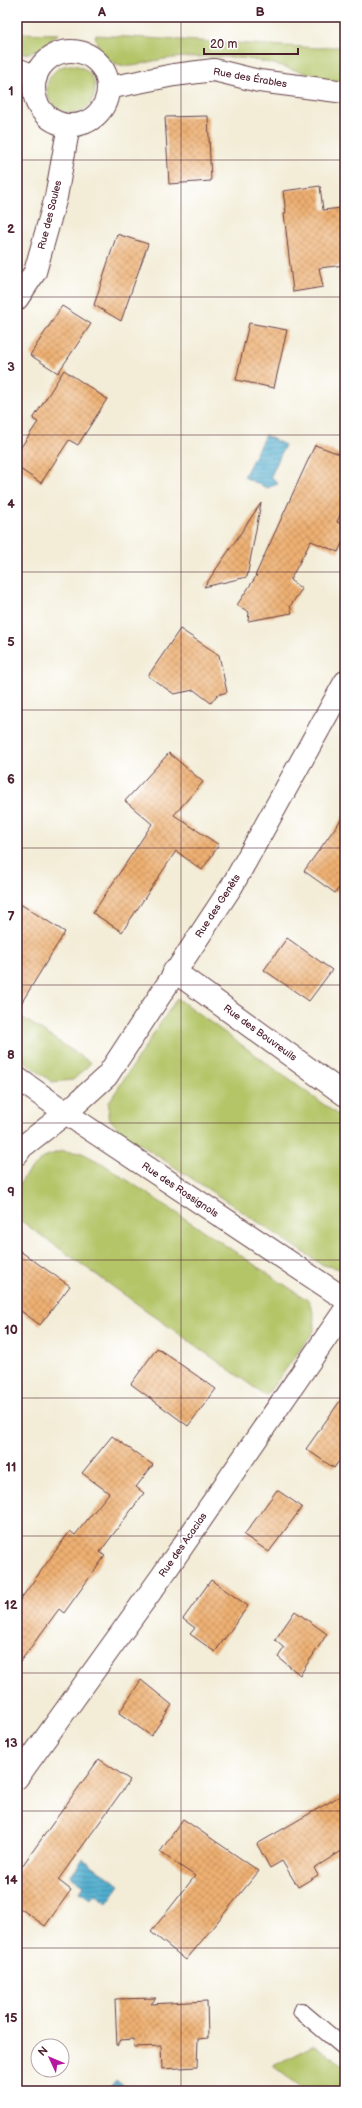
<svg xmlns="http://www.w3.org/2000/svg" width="362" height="2108" font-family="'Balsamiq Sans',sans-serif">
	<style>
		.green { fill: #b4c568; stroke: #7f724a }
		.water { fill: url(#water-rules); stroke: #4c667c }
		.building { fill: url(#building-cross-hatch) }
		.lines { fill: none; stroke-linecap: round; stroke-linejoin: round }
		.service-casing { stroke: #633e45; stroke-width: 18 }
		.minor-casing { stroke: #633e45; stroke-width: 24 }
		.service { stroke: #fff; stroke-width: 16 }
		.minor { stroke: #fff; stroke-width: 22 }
		.grid { fill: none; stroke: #4a1f2b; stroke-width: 1; stroke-opacity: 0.55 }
		.labels { text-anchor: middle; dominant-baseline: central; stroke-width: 3.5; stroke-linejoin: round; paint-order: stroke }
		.street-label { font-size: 10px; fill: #4a1f2b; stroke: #fff }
		.neatline { fill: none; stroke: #4a1f2b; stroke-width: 1.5 }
		.grid-label { font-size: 13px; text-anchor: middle; font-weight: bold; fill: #4a1f2b }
	</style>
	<defs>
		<pattern id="water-rules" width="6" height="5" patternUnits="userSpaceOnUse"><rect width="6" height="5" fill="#4fadce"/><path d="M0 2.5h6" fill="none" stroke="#448ca7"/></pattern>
		<pattern id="building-cross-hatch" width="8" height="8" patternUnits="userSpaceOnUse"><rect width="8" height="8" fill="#eeb072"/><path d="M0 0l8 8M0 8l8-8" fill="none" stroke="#c38f5e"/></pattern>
	</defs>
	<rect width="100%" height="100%" fill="#fff"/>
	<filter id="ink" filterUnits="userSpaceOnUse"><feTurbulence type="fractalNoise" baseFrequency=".025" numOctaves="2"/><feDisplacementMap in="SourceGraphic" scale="8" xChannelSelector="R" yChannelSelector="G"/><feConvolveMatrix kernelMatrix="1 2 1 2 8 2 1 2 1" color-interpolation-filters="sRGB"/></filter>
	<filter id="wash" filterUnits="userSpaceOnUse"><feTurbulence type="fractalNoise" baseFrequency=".012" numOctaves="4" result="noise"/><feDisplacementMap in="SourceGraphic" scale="16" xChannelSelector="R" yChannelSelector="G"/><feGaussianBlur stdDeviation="0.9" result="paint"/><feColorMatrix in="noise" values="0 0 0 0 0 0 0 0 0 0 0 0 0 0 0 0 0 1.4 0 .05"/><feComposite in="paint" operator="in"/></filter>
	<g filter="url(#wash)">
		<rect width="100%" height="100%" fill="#f3edd8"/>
		<g class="green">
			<path d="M17,33L58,34C45,44 34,57 17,53Z"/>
			<path d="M95,35L319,48L345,46V82C324,82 315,75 295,70C272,63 247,57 223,57C205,57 184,56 166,59C135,62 130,76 100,54Z"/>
			<circle cx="71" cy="89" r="24"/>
			<path d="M177,998L345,1120V1267L341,1269L323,1265L120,1131L108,1117L109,1102Z"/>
			<path d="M17,1014L91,1063L73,1080L52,1082L17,1056Z"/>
			<path d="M62,1151L82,1153L103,1164L309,1301L314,1316V1331L266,1396L17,1218V1188L27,1173L46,1156Z"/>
			<path d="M314,2045L345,2066V2091H305L273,2066Z"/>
		</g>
		<g class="water">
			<path d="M265,435L285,445L271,476L278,484L267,488L244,477Z"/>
			<path d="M83,1859L120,1885L107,1903L94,1894L90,1899L80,1892L84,1886L70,1876Z"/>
			<path d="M116,2080L130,2091H107Z"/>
		</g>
		<g id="blocks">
			<g class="building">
				<path d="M208,116L211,181L169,184L165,117Z"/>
				<path d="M320,186L323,210L342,208L345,229V265L319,268L323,287L293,292L284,213H286L283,191Z"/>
				<path d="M117,234L148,244L121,321L94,305Z"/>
				<path d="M62,306L91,324L58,373L30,355Z"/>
				<path d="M249,323L287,330L274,388L236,380Z"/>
				<path d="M64,370L107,399L78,445L69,440L41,483L17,467V453L38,422L33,419Z"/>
				<path d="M315,445L345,456V504L337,522L345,526V537L338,552L311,541L290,580L302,589L290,606L292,613L248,621L249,612L237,605L257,575L255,576Z"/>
				<path d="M261,503L247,577L204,587Z"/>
				<path d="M180,629L219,655L227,692L217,695L211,703L194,690L174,694L148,676Z"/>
				<path d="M169,753L203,782L174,815L219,845L202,870L176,851L122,932L93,913L152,824L125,801Z"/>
				<path d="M345,814V880L335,893L304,871Z"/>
				<path d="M17,902L65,932L17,1010Z"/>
				<path d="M287,938L332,970L309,1001L264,970Z"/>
				<path d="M17,1249L70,1286L40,1325L17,1308Z"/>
				<path d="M157,1348L216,1389L188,1426L131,1384Z"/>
				<path d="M345,1394V1453L334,1468L306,1449Z"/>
				<path d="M112,1436L153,1465L136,1487L144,1493L100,1552L105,1556L64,1613L59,1609L17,1666V1604L70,1531L75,1535L109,1493L82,1473Z"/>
				<path d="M277,1490L302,1507L269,1552L244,1535Z"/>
				<path d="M211,1580L248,1606L215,1652L190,1634L195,1628L183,1619Z"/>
				<path d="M295,1611L327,1634L300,1675L278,1657L284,1648L275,1640Z"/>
				<path d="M141,1680L172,1705L151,1736L119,1713Z"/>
				<path d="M99,1759L130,1780L58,1880L71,1890L45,1926L17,1906V1873Z"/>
				<path d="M345,1793V1849L314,1868L318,1875L298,1887L282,1861L270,1868L257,1844Z"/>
				<path d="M183,1819L259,1871L186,1960L151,1932L195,1876L160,1852Z"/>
				<path d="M156,1998L151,2004L207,2001L208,2038L198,2039L197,2067L162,2069L161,2046L134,2047L133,2039L121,2040L117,2046L115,1999Z"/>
			</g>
		</g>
	</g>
	<g filter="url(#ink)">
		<use href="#blocks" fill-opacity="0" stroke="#633e45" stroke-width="1"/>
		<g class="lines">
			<g class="service-casing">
				<path id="service" d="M301,2011L345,2048"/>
			</g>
			<g class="minor-casing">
				<g id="minor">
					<circle cx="71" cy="88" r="37"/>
					<path d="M17,69L36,77"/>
					<path d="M108,88L174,75L214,70L259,81L345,92"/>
					<path d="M17,299L35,272L56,197L69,125"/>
					<path d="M174,971L345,1095"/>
					<path d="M17,1078L79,1122L345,1299"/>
					<path d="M17,1154L22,1147L66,1113L107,1076L232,886L345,682"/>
					<path d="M17,1778L162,1576L345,1310"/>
				</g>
			</g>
			<use href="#service" class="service"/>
			<use href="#minor" class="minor"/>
		</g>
	</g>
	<path class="grid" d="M181,17V2091M17,160H345M17,297H345M17,435H345M17,572H345M17,710H345M17,848H345M17,985H345M17,1123H345M17,1260H345M17,1398H345M17,1536H345M17,1673H345M17,1811H345M17,1948H345"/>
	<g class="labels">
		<g class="street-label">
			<text transform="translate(250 78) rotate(10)">Rue des Érables</text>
			<text transform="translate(50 215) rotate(-76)">Rue des Saules</text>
			<text transform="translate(218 906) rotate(-57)">Rue des Genêts</text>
			<text transform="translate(260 1033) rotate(36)">Rue des Bouvreuils</text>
			<text transform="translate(180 1190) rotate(34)">Rue des Rossignols</text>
			<text transform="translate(183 1545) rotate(-55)">Rue des Acacias</text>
		</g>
	</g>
	<rect width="362" height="2108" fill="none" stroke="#fff" stroke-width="44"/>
	<g transform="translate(50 2058) rotate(314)"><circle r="19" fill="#ffffff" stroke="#b7a5aa"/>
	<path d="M0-3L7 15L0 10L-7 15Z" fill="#b5179e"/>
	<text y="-6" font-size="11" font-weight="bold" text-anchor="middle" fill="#4a1f2b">N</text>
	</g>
	<path d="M204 48v6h94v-6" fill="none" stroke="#4a1f2b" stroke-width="2"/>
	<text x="210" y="48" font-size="12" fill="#4a1f2b" stroke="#ffffff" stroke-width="3" paint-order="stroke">20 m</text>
	<rect x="22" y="22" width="318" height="2064" class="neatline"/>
	<g class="grid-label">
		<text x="102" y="16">A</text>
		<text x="260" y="16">B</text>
		<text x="11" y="95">1</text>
		<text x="11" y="233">2</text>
		<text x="11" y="371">3</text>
		<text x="11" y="508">4</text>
		<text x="11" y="646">5</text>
		<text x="11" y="783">6</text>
		<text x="11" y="921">7</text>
		<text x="11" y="1059">8</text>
		<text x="11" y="1196">9</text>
		<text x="11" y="1334">10</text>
		<text x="11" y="1471">11</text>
		<text x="11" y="1609">12</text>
		<text x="11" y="1747">13</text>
		<text x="11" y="1884">14</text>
		<text x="11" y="2022">15</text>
	</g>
</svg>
